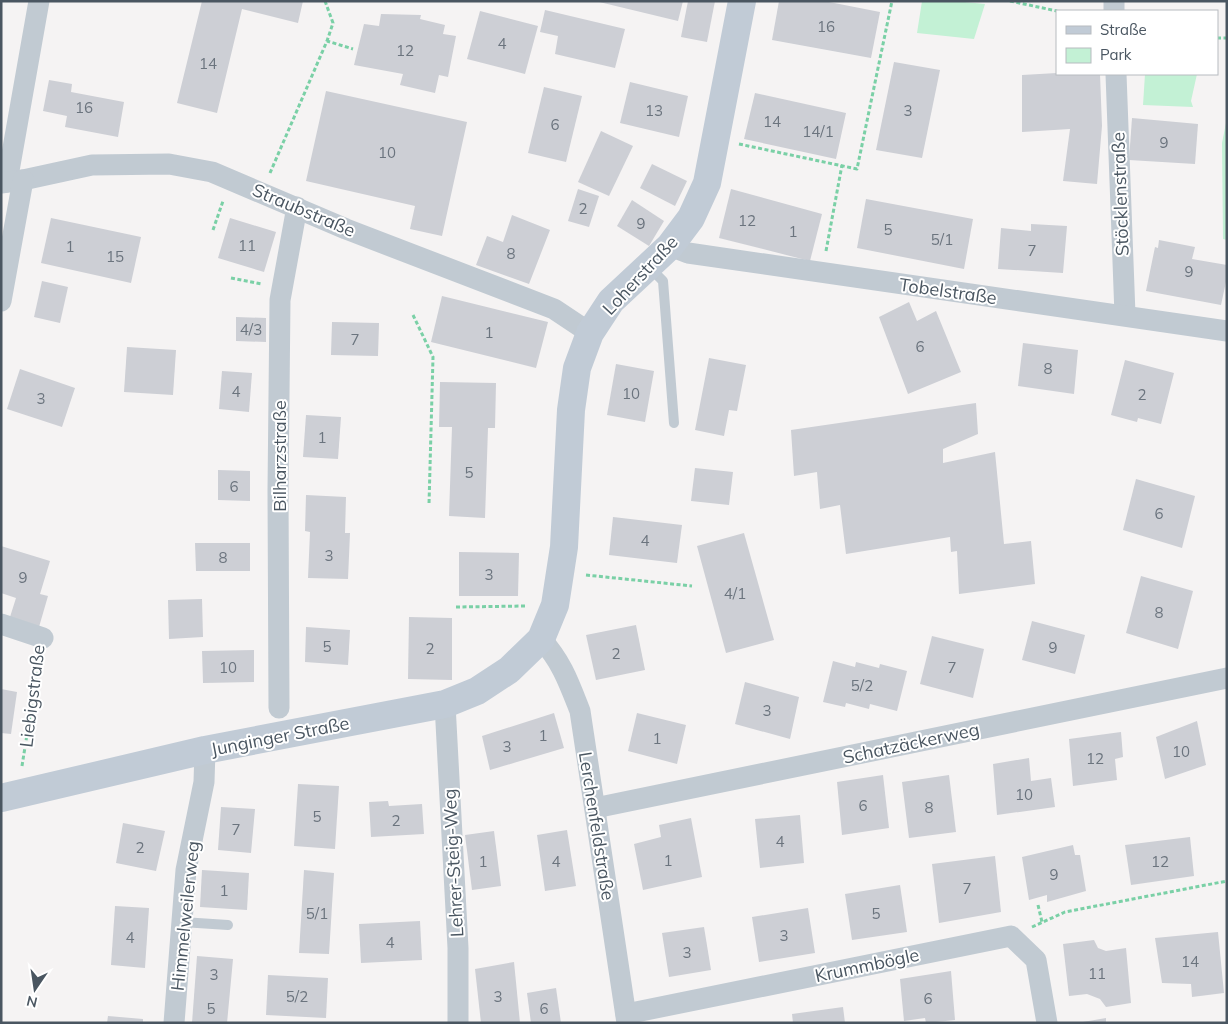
<svg xmlns="http://www.w3.org/2000/svg" width="1228" height="1024" font-family="Mulish,sans-serif">
	<style>
		.green { fill: #c3f1d5 }
		.building { fill: #cdcfd5 }
		.lines { fill: none; stroke-linecap: round; stroke-linejoin: round }
		.path { stroke: #7ad0a6; stroke-width: 3; stroke-dasharray: 4 2.5; stroke-linecap: butt }
		.lane { stroke: #c1cad2; stroke-width: 10 }
		.street { stroke: #c1cad2; stroke-width: 21 }
		.secondary { stroke: #c1cbd6; stroke-width: 28 }
		.labels { text-anchor: middle; dominant-baseline: central; stroke-width: 4; stroke-linejoin: round; paint-order: stroke }
		.number-label { font-size: 15px; fill: #6b747e }
		.street-label { font-size: 18px; fill: #4a5661; stroke: #fff }
	</style>
	<rect width="100%" height="100%" fill="#f5f3f3"/>
	<g class="green">
		<path d="M922,1H955L985,4L974,39L917,33Z"/>
		<path d="M1145,74H1197L1191,101L1193,107L1143,105Z"/>
		<path d="M1226,123H1227V240L1223,239L1222,143Z"/>
	</g>
	<g class="building">
		<path d="M202,1H303L298,23L242,9L217,113L177,103Z"/>
		<path d="M595,1H683L678,21Z"/>
		<path d="M688,1H715L707,42L681,37Z"/>
		<path d="M779,1H824L880,12L871,58L772,40Z"/>
		<path d="M545,10L625,29L615,68L555,54L558,36L540,32Z"/>
		<path d="M480,11L538,26L525,74L467,59Z"/>
		<path d="M381,14L421,15L420,19L445,25L443,34L456,36L448,77L439,75L435,93L400,85L403,74L354,65L364,24L379,26Z"/>
		<path d="M894,62L940,70L922,158L876,150Z"/>
		<path d="M1057,73L1100,74L1102,126L1097,184L1063,181L1070,129L1022,132V75Z"/>
		<path d="M49,80L72,84L71,92L124,102L118,137L65,127L67,116L43,111Z"/>
		<path d="M630,82L688,96L679,137L620,123Z"/>
		<path d="M544,87L582,96L566,162L528,153Z"/>
		<path d="M326,91L467,122L442,236L410,229L415,206L306,181Z"/>
		<path d="M755,93L846,113L836,159L744,139Z"/>
		<path d="M1132,118L1198,124L1195,164L1129,160Z"/>
		<path d="M601,131L633,146L609,196L578,182Z"/>
		<path d="M652,164L687,181L675,206L640,188Z"/>
		<path d="M578,189L599,196L589,227L568,221Z"/>
		<path d="M731,189L822,214L810,261L719,238Z"/>
		<path d="M866,199L973,219L964,269L857,248Z"/>
		<path d="M632,200L664,221L649,246L617,226Z"/>
		<path d="M512,215L550,230L529,284L476,265L487,236L503,242Z"/>
		<path d="M51,218L141,237L131,283L41,263Z"/>
		<path d="M230,218L276,232L264,272L218,258Z"/>
		<path d="M1031,224L1067,226L1063,273L998,269L1001,228L1031,231Z"/>
		<path d="M1159,240L1195,247L1192,259L1227,265V277L1221,305L1146,291L1155,247L1158,248Z"/>
		<path d="M42,281L68,287L60,323L34,317Z"/>
		<path d="M442,296L548,322L536,368L431,342Z"/>
		<path d="M909,302L917,321L936,311L961,372L908,394L879,317Z"/>
		<path d="M236,317L266,318V342L236,341Z"/>
		<path d="M332,322L379,323L378,356L331,355Z"/>
		<path d="M1023,343L1078,350L1074,394L1018,386Z"/>
		<path d="M127,347L176,350L173,395L124,392Z"/>
		<path d="M709,358L746,365L737,411L729,410L724,436L695,430Z"/>
		<path d="M1125,360L1174,373L1161,424L1138,418L1137,422L1111,415Z"/>
		<path d="M616,364L654,371L645,422L607,415Z"/>
		<path d="M20,369L75,388L62,427L7,409Z"/>
		<path d="M222,371L252,373L249,412L219,409Z"/>
		<path d="M440,382L496,383L495,428H488L485,518L449,516L452,427H439Z"/>
		<path d="M976,403L978,434L943,449V463L995,452L1004,544L1031,541L1035,584L959,594L957,551L951,552L950,537L846,554L840,505L820,509L817,472L794,476L791,430Z"/>
		<path d="M306,415L341,417L338,459L303,457Z"/>
		<path d="M695,468L733,472L729,505L691,501Z"/>
		<path d="M218,470L250,471V501L218,500Z"/>
		<path d="M1136,479L1195,496L1182,548L1123,530Z"/>
		<path d="M306,495L346,497L345,533H350L348,579L308,578L310,532L305,531Z"/>
		<path d="M613,517L682,525L677,563L609,555Z"/>
		<path d="M744,533L774,640L726,653L697,546Z"/>
		<path d="M195,543H250V571H196Z"/>
		<path d="M1,546L50,561L40,594L48,596L39,627L10,617L16,598L1,593Z"/>
		<path d="M459,552L519,553L518,596H459Z"/>
		<path d="M1141,576L1193,591L1178,649L1126,633Z"/>
		<path d="M202,599L203,637L169,639L168,600Z"/>
		<path d="M409,617L452,618V680L408,679Z"/>
		<path d="M1032,621L1085,635L1075,674L1022,660Z"/>
		<path d="M636,625L645,670L596,680L586,635Z"/>
		<path d="M306,627L350,630L348,665L305,662Z"/>
		<path d="M932,636L984,649L973,698L920,684Z"/>
		<path d="M254,650V682L203,683L202,651Z"/>
		<path d="M833,661L855,667L856,662L879,668L880,664L907,671L897,711L870,704L869,709L846,703L845,707L823,702Z"/>
		<path d="M745,682L799,697L790,739L735,724Z"/>
		<path d="M1,689L17,692L11,734L1,733Z"/>
		<path d="M554,713L564,748L490,770L482,736Z"/>
		<path d="M637,713L686,725L677,764L628,751Z"/>
		<path d="M1197,721L1206,765L1165,779L1156,737Z"/>
		<path d="M1121,732L1123,757L1115,759L1117,780L1073,786L1069,739Z"/>
		<path d="M1029,758L1031,781L1051,778L1055,807L997,815L993,764Z"/>
		<path d="M883,775L889,828L842,835L837,782Z"/>
		<path d="M949,775L956,832L909,838L902,782Z"/>
		<path d="M298,784L339,786L335,849L294,846Z"/>
		<path d="M388,801L389,806L422,804L424,834L371,837L369,802Z"/>
		<path d="M221,807L255,809L251,853L218,850Z"/>
		<path d="M800,815L804,863L760,868L755,819Z"/>
		<path d="M691,818L702,877L643,890L634,844L661,837L659,825Z"/>
		<path d="M123,823L165,831L156,871L116,863Z"/>
		<path d="M567,830L576,886L545,891L537,835Z"/>
		<path d="M494,831L501,886L472,890L465,835Z"/>
		<path d="M1190,837L1194,876L1131,885L1125,845Z"/>
		<path d="M1073,845L1075,855H1080L1086,891L1047,902V895L1029,900L1022,857Z"/>
		<path d="M995,856L1001,912L939,923L932,864Z"/>
		<path d="M202,870L249,873L247,910L200,907Z"/>
		<path d="M304,870L334,873L329,954L299,953Z"/>
		<path d="M900,885L907,932L852,940L845,894Z"/>
		<path d="M115,906L149,908L145,968L111,965Z"/>
		<path d="M808,908L815,953L759,962L752,917Z"/>
		<path d="M420,921L422,960L361,963L359,924Z"/>
		<path d="M704,927L711,970L669,977L662,933Z"/>
		<path d="M1218,932L1224,993L1192,997L1191,984L1162,983L1155,938Z"/>
		<path d="M1094,940L1098,948L1106,951L1126,948L1131,1003L1106,1007L1100,999L1087,994L1069,996L1063,944Z"/>
		<path d="M197,956L233,959L227,1023H192Z"/>
		<path d="M514,962L520,1023H481L475,969Z"/>
		<path d="M951,971L955,1020L926,1023L925,1018L904,1021L900,979Z"/>
		<path d="M268,975L328,978L326,1018L266,1015Z"/>
		<path d="M556,988L561,1023H531L527,993Z"/>
		<path d="M843,1007L845,1023H793L792,1014Z"/>
		<path d="M108,1016L143,1019V1023H107Z"/>
		<path d="M1106,1018V1023H1084L1083,1022Z"/>
	</g>
	<g class="lines">
		<g class="path">
			<path d="M325,1L333,23L327,41"/>
			<path d="M1010,1L1057,11"/>
			<path d="M1217,38H1227"/>
			<path d="M739,144L857,169L892,1"/>
			<path d="M270,173L327,41L353,49"/>
			<path d="M213,230L223,201"/>
			<path d="M826,251L842,165"/>
			<path d="M231,278L262,284"/>
			<path d="M413,315L433,357L429,504"/>
			<path d="M586,575L692,586"/>
			<path d="M456,607L527,606"/>
			<path d="M22,766L39,659"/>
			<path d="M1038,905L1042,922"/>
			<path d="M1032,927L1065,912L1227,881"/>
		</g>
		<g class="lane">
			<path d="M649,267L663,281L674,423"/>
			<path d="M182,922L228,925"/>
		</g>
		<g class="street">
			<path d="M1114,1V11"/>
			<path d="M1116,74L1125,315"/>
			<path d="M7,182L39,1"/>
			<path d="M1,183L23,180L92,165L169,164L212,172L346,229L554,309L590,333"/>
			<path d="M670,246L688,253L1227,331"/>
			<path d="M1,301L23,180"/>
			<path d="M1,624L43,638"/>
			<path d="M541,639C562,662 569,683 580,711L627,1023"/>
			<path d="M445,704L458,948V1023"/>
			<path d="M279,708L278,490L280,300L297,207"/>
			<path d="M595,808L1227,678"/>
			<path d="M626,1014L1011,936L1036,960L1047,1023"/>
			<path d="M174,1023L186,870L204,782L205,750"/>
		</g>
		<path class="secondary" d="M1,798L205,750L445,704L477,691L509,670L541,639L555,605L564,547L571,410L577,368L590,333L611,301L670,246L691,218L707,183L742,1"/>
	</g>
	<g class="labels">
		<g class="number-label">
			<text x="826" y="26">16</text>
			<text x="502" y="43">4</text>
			<text x="405" y="50">12</text>
			<text x="208" y="63">14</text>
			<text x="84" y="107">16</text>
			<text x="654" y="110">13</text>
			<text x="908" y="110">3</text>
			<text x="772" y="121">14</text>
			<text x="555" y="124">6</text>
			<text x="818" y="131">14/1</text>
			<text x="1164" y="142">9</text>
			<text x="387" y="152">10</text>
			<text x="583" y="208">2</text>
			<text x="747" y="220">12</text>
			<text x="641" y="223">9</text>
			<text x="888" y="229">5</text>
			<text x="793" y="231">1</text>
			<text x="942" y="239">5/1</text>
			<text x="247" y="245">11</text>
			<text x="70" y="246">1</text>
			<text x="1032" y="250">7</text>
			<text x="511" y="253">8</text>
			<text x="115" y="256">15</text>
			<text x="1189" y="271">9</text>
			<text x="251" y="329">4/3</text>
			<text x="489" y="332">1</text>
			<text x="355" y="339">7</text>
			<text x="920" y="346">6</text>
			<text x="1048" y="368">8</text>
			<text x="236" y="391">4</text>
			<text x="631" y="393">10</text>
			<text x="1142" y="394">2</text>
			<text x="41" y="398">3</text>
			<text x="322" y="437">1</text>
			<text x="469" y="472">5</text>
			<text x="234" y="486">6</text>
			<text x="1159" y="513">6</text>
			<text x="645" y="540">4</text>
			<text x="329" y="555">3</text>
			<text x="223" y="557">8</text>
			<text x="489" y="574">3</text>
			<text x="23" y="577">9</text>
			<text x="735" y="593">4/1</text>
			<text x="1159" y="612">8</text>
			<text x="327" y="646">5</text>
			<text x="1053" y="647">9</text>
			<text x="430" y="648">2</text>
			<text x="616" y="653">2</text>
			<text x="228" y="667">10</text>
			<text x="952" y="667">7</text>
			<text x="862" y="685">5/2</text>
			<text x="767" y="710">3</text>
			<text x="543" y="735">1</text>
			<text x="657" y="738">1</text>
			<text x="507" y="746">3</text>
			<text x="1181" y="751">10</text>
			<text x="1095" y="758">12</text>
			<text x="1024" y="794">10</text>
			<text x="863" y="805">6</text>
			<text x="929" y="807">8</text>
			<text x="317" y="816">5</text>
			<text x="396" y="820">2</text>
			<text x="236" y="829">7</text>
			<text x="780" y="841">4</text>
			<text x="140" y="847">2</text>
			<text x="668" y="860">1</text>
			<text x="483" y="861">1</text>
			<text x="556" y="861">4</text>
			<text x="1160" y="861">12</text>
			<text x="1054" y="874">9</text>
			<text x="967" y="888">7</text>
			<text x="224" y="890">1</text>
			<text x="317" y="913">5/1</text>
			<text x="876" y="913">5</text>
			<text x="784" y="935">3</text>
			<text x="130" y="937">4</text>
			<text x="390" y="942">4</text>
			<text x="687" y="952">3</text>
			<text x="1190" y="961">14</text>
			<text x="1097" y="973">11</text>
			<text x="214" y="974">3</text>
			<text x="297" y="996">5/2</text>
			<text x="498" y="996">3</text>
			<text x="928" y="998">6</text>
			<text x="211" y="1008">5</text>
			<text x="544" y="1008">6</text>
		</g>
		<g class="street-label">
			<text transform="translate(1120 194) rotate(-92)">Stöcklenstraße</text>
			<text transform="translate(304 210) rotate(23)">Straubstraße</text>
			<text transform="translate(640 275) rotate(-47)">Loherstraße</text>
			<text transform="translate(948 291) rotate(8)">Tobelstraße</text>
			<text transform="translate(279 456) rotate(-90)">Bilharzstraße</text>
			<text transform="translate(32 696) rotate(-83)">Liebigstraße</text>
			<text transform="translate(280 736) rotate(-11)">Junginger Straße</text>
			<text transform="translate(911 743) rotate(-12)">Schatzäckerweg</text>
			<text transform="translate(597 826) rotate(81)">Lerchenfeldstraße</text>
			<text transform="translate(453 863) rotate(-93)">Lehrer-Steig-Weg</text>
			<text transform="translate(185 916) rotate(-84)">Himmelweilerweg</text>
			<text transform="translate(867 965) rotate(-12)">Krummbögle</text>
		</g>
	</g>
	<rect width="1228" height="1024" fill="none" stroke="#4a5661" stroke-width="5"/>
	<rect x="1056" y="10" width="162" height="65" fill="#ffffff" stroke="#b7bbc0"/>
	<rect x="1066" y="26" width="25" height="8" fill="#c1cbd6" stroke="#b7bbc0"/>
	<text x="1100" y="35" font-size="15" fill="#4a5661">Straße</text>
	<rect x="1066" y="48" width="25" height="15" fill="#c3f1d5" stroke="#b7bbc0"/>
	<text x="1100" y="60" font-size="15" fill="#4a5661">Park</text>
	<g transform="translate(35 989) rotate(193)" stroke="#ffffff" stroke-width="4" paint-order="stroke">
	<path d="M0-4L9 19L0 12L-9 19Z" fill="#4a5661"/>
	<text y="-8" font-size="14" font-weight="bold" text-anchor="middle" fill="#4a5661">N</text>
	</g>
</svg>
